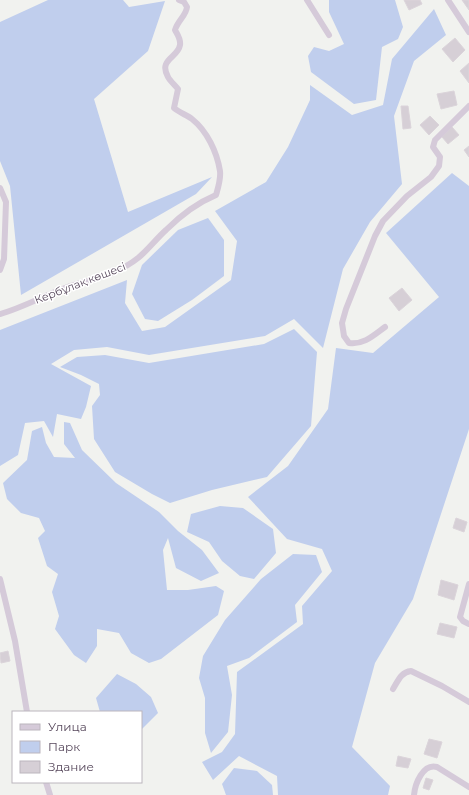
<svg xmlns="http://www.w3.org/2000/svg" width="469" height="795" font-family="Montserrat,sans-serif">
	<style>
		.green { fill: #c0ceed }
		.building { fill: #d6cfd6; stroke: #dbd4da }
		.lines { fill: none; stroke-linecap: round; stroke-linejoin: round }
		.minor { stroke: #d5cad9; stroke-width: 6 }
		.labels { text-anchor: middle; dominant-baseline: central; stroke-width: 3; stroke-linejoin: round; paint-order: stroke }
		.street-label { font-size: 11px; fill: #57485c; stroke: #fff }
	</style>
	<rect width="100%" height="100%" fill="#f1f2ef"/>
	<g class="green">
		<path d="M48,0H123L129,7L165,1L148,51L94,99L128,212L212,177L196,194L21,295L10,186L0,161V22Z"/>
		<path d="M329,0H395L403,27L398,39L382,47L376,100L354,104L311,72L308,56L314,47L329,51L344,44L329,12Z"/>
		<path d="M434,9L446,35L414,61L394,116L402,184L370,222L343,269L323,348L294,319L265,336L149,355L107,347L74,350L51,364L91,386L86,407L81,419L57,414L53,437L44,421L25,423L18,455L0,466V330L127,280L125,303L142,331L165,327L231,280L237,241L215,211L266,182L288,147L310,100V85L352,115L383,105L392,59Z"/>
		<path d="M452,173L469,186V429L413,599L375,663L352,747L390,786L388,795H278L277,776L239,756L213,780L202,762L222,752L235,734L237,672L303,624L302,606L332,571L322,549L287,539L248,497L288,466L328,409L336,348L373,353L439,297L386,233Z"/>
		<path d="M208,218L224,240V276L192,300L158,321L145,319L132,294L142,265L178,230Z"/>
		<path d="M294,329L317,352L311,426L267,477L212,490L170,503L152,494L115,472L94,439L92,406L100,395L99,384L81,375L60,367L77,357L105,355L149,363L264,344Z"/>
		<path d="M64,422L70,423L82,450L116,483L159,512L178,531L202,550L219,573L201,581L176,568L168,538L163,550L167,590H188L216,586L224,591L218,615L161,659L149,663L131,653L119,633L97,629V646L86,663L74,655L55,629L59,616L52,592L58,574L47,566L38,538L45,531L39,518L21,513L7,499L3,483L27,460L32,431L42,427L46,443L54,457L75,458L64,444Z"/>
		<path d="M220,506L243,508L273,529L276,553L254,579L240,576L222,561L209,542L187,532L191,514Z"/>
		<path d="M293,554L316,555L322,572L295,605L297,622L249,658L227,666L232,695L228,732L211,753L205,733V698L199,678L203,656L225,620L261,579Z"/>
		<path d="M117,674L136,684L151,697L158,713L141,730V712H100L96,698Z"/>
		<path d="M234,768L257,771L272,785L273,795H226L222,784Z"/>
	</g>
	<g class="building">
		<path d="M404,0H420L422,4L409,10Z"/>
		<path d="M462,0H469V10Z"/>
		<path d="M455,38L465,50L453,62L442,49Z"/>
		<path d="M469,63V83L460,71Z"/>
		<path d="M454,91L457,105L441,109L437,94Z"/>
		<path d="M401,106H408L411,128L403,129Z"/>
		<path d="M430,116L439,125L429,135L420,125Z"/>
		<path d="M452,127L459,135L448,144L442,137Z"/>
		<path d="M469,146V157L464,150Z"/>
		<path d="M402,288L412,300L399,311L389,298Z"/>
		<path d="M456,518L467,522L464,532L453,528Z"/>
		<path d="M441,580L458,585L454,600L438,595Z"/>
		<path d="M440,623L457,627L454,638L437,634Z"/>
		<path d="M8,651L10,661L1,663L0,653Z"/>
		<path d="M429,739L442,742L437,758L424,754Z"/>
		<path d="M398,756L411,759L408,768L396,766Z"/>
		<path d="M426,778L433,780L429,790L423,788Z"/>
	</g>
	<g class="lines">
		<g class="minor">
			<path d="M307,0L329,35"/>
			<path d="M448,0L469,32"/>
			<path d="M0,188L6,202L4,259L0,270"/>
			<path d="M0,314C22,308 43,296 65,288C90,279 117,275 138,258C148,250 156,239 166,230C180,216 197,203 216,195C218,188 221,179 220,171C217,152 207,131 192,119C187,115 180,113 174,108L178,89C175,85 170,81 168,77C158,59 178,58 180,45C181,39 177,34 175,30C178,20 186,16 187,7L184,2L179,0"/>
			<path d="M385,327C374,335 364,345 349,343L344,336L342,323L346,309L375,236L383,221L407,196L431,177L439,166L440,157L433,147L435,140L469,106"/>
			<path d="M0,579L15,641L27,712"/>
			<path d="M469,584L460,617L463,621L469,624"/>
			<path d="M393,689C398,681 401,672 411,671L442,686L469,702"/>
			<path d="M46,782L50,795"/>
			<path d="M414,795C415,784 423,763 437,767L469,787"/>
		</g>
	</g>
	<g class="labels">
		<g class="street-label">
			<text transform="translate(80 283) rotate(-21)">Кербұлақ көшесі</text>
		</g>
	</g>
	<rect x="12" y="711" width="130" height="72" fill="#ffffff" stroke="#bcb6be"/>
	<rect x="20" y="724" width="20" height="6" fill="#d5cad9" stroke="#bcb6be"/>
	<text x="48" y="731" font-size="12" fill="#57485c">Улица</text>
	<rect x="20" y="741" width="20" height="12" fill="#c0ceed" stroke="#bcb6be"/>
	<text x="48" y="751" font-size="12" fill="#57485c">Парк</text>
	<rect x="20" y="761" width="20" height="12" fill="#d6cfd6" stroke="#bcb6be"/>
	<text x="48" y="771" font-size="12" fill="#57485c">Здание</text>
</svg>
